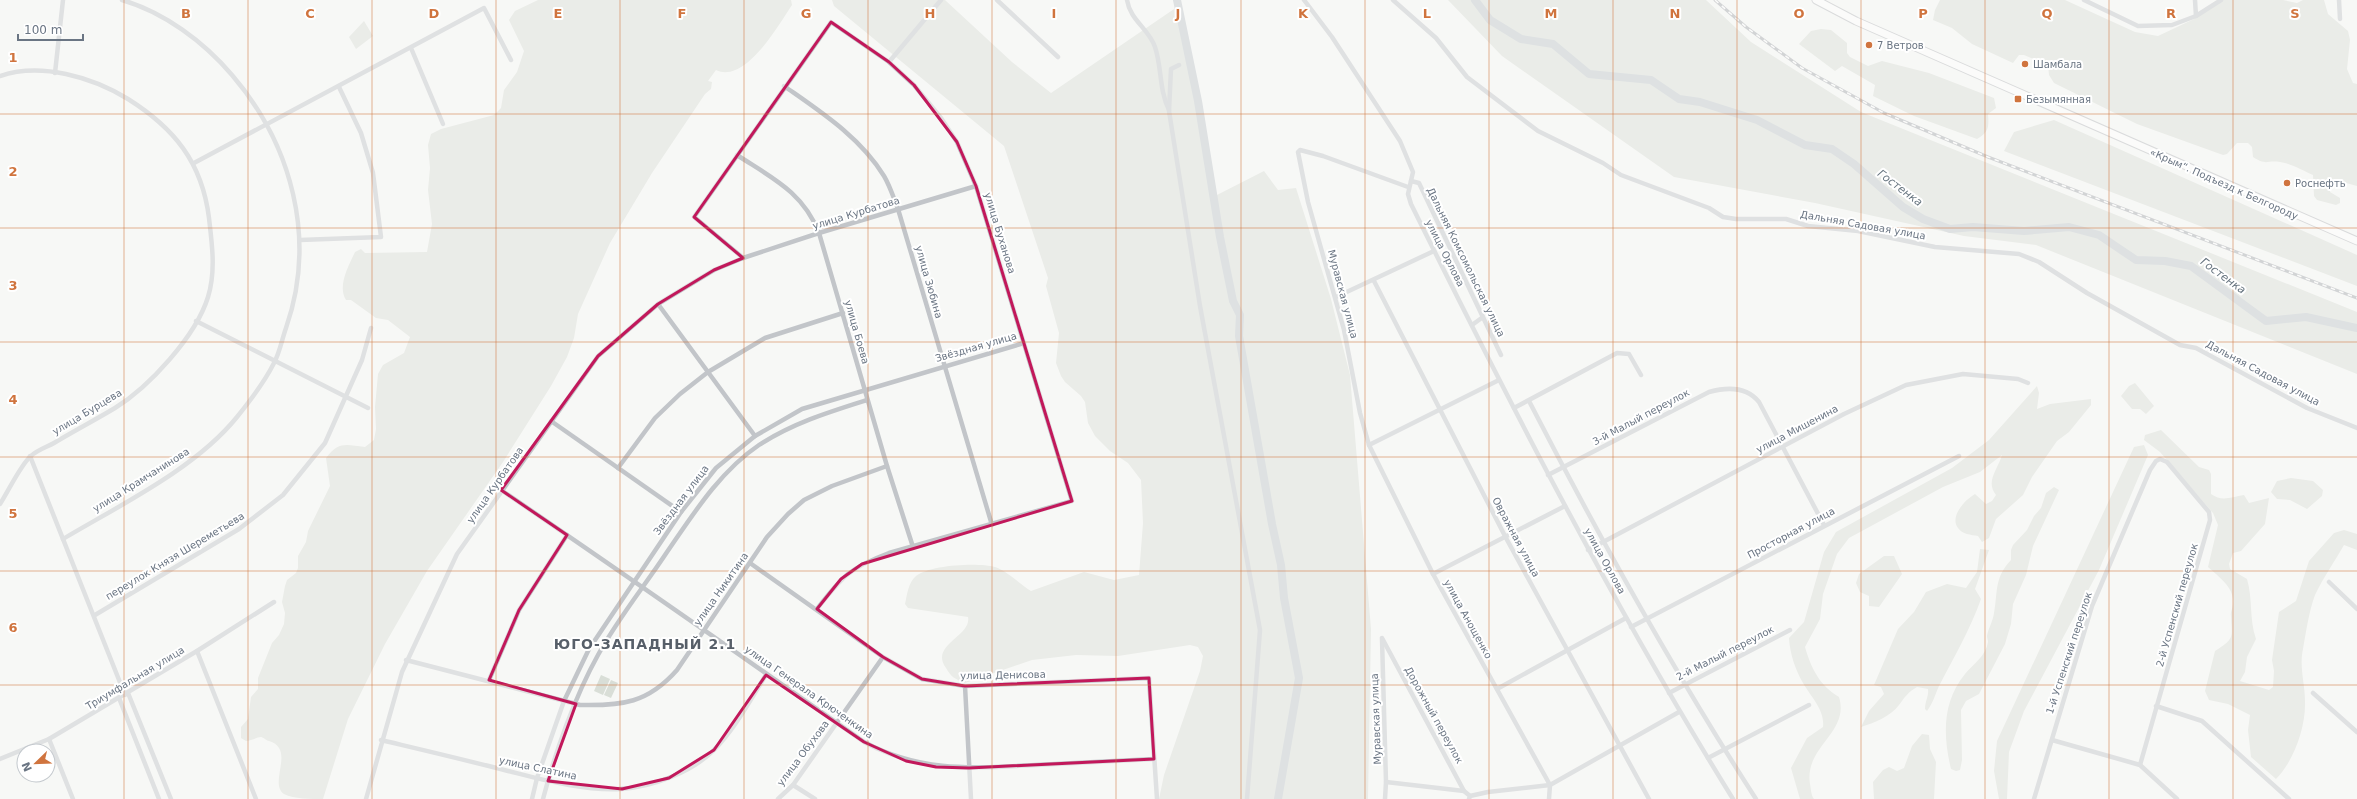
<svg xmlns="http://www.w3.org/2000/svg" width="2357" height="799" font-family="'DejaVu Sans',sans-serif">
	<style>
		.green { fill: #d9ded7 }
		.lines { fill: none; stroke-linecap: round; stroke-linejoin: round }
		.river { stroke: #bec5cb; stroke-width: 8 }
		.primary-casing { stroke: #b6b9bd; stroke-width: 9 }
		.minor { stroke: #c2c5c9; stroke-width: 4.5 }
		.primary { stroke: #fff; stroke-width: 7 }
		.rail-casing { stroke: #a4a8ae; stroke-width: 3 }
		.rail { stroke: #fff; stroke-width: 1.5; stroke-dasharray: 4.5; stroke-linecap: butt }
		.marked { fill: none; stroke: #c2185b; stroke-width: 3; stroke-linejoin: round }
		.grid { fill: none; stroke: #d0743e; stroke-width: 1; stroke-opacity: 0.55 }
		.poi-dot { fill: #d0743e; stroke: #fff; stroke-width: 1.5 }
		.labels { text-anchor: middle; dominant-baseline: central; stroke-width: 4; stroke-linejoin: round; paint-order: stroke }
		.poi-label { font-size: 10px; fill: #6a7583; stroke: #fff; text-anchor: start }
		.street-label { font-size: 10px; fill: #6a7583; stroke: #fff }
		.water-label { font-size: 11px; font-style: italic; fill: #66747f; stroke: #fff }
		.district-label { font-size: 14px; font-weight: bold; letter-spacing: 1px; fill: #575f69; stroke: #fff }
		.grid-label { font-size: 13px; text-anchor: middle; font-weight: bold; fill: #d0743e; stroke: #fff; stroke-width: 4; stroke-linejoin: round; paint-order: stroke }
	</style>
	<rect width="100%" height="100%" fill="#f7f8f6"/>
	<g class="green">
		<path d="M538,0H791L792,5C778,26 745,84 716,70L708,81L712,82L711,89L705,94L652,173L610,243L578,314L574,338L567,357L551,386L503,462L427,571L385,644L348,719L323,799C311,799 294,799 284,794C268,783 296,749 269,741C267,741 263,737 261,737C257,737 251,741 246,741L241,738V727L248,719L251,697L258,689V678L272,643L279,635L284,624L285,613L282,602L285,586L287,580L296,573L298,568V556L306,542L308,531L330,486L326,458C339,441 346,445 365,447L374,440L376,429L375,407L378,374L383,365L404,353L410,337L388,320L376,318L351,300H346C337,286 349,265 355,252L361,249L365,253L427,252L432,224L428,190L430,168L428,145L431,134L441,129L494,115L501,108L504,90L517,72L524,51L509,20L515,11Z"/>
		<path d="M832,0H945L1012,62L1051,93L1177,7L1215,196L1264,171L1278,190L1296,188L1331,299L1350,375L1371,629L1368,799H1159L1164,775L1200,671L1203,656L1198,647L1190,645L1118,656L1076,655L1032,660L965,683C955,679 951,677 946,668C929,645 972,636 968,617L908,608L905,604C907,595 908,583 916,576C929,565 978,562 995,567C1007,571 1020,584 1031,591L1084,572L1114,580L1139,575L1143,523L1141,480L1128,463L1110,451L1095,436L1088,423L1085,402L1081,396L1065,382L1061,376L1056,363L1059,333L1046,286L1048,278L1004,146L834,6Z"/>
		<path d="M1448,0H1706L1751,42L1861,112L2357,312V374L2036,245L1964,236L1815,203L1674,177L1502,56Z"/>
		<path d="M1940,0H2065L2135,32L2158,36L2194,19L2222,0H2283L2297,3L2303,0H2324L2328,14L2348,31L2350,40L2347,69L2353,83L2357,84V186L2335,180L2330,185V192L2340,198V203L2336,205L2317,200L2314,196L2313,175C2304,171 2290,163 2280,162C2266,160 2267,166 2253,157L2252,147L2248,143H2237L2227,154L2223,155L2137,124L2054,83L2049,75L2048,65L2024,55H2019L2013,63L1972,44L1952,28L1933,20L1935,10Z"/>
		<path d="M364,21L373,36L356,49L349,37Z"/>
		<path d="M1821,29L1831,30L1847,43V53L1850,57L1868,66L1882,61L1929,73L1994,98L1996,108L1988,114C1989,127 1989,132 1977,139L1914,116L1873,96L1875,85L1842,66L1835,71L1799,44L1811,31Z"/>
		<path d="M2054,120L2357,255V286L2004,151L2014,132Z"/>
		<path d="M2135,383L2154,406L2146,414L2140,409H2132L2121,396L2129,386Z"/>
		<path d="M2037,386L2039,393L2037,409L2050,404L2091,399V405L2069,432L2057,441L2032,477L2023,495L1996,519L1989,538L1982,542L1978,536C1971,535 1962,534 1958,528C1949,516 1966,499 1975,494L1986,504L1992,501L1996,495C1985,482 1998,469 2002,455L1980,472L1943,487L1849,538L1837,554L1823,594L1820,619L1805,647C1811,668 1820,686 1839,697C1850,733 1804,746 1810,784C1811,789 1811,795 1814,799H1800L1791,768L1807,738L1823,727C1825,710 1811,697 1803,683C1795,669 1790,654 1789,638L1804,622L1824,552L1836,532L1952,468L1989,440Z"/>
		<path d="M2161,430L2199,467L2209,470L2211,474V494C2222,502 2231,497 2244,495L2249,503L2269,498L2265,524L2241,551L2233,553L2229,564L2230,569L2247,579C2253,599 2249,619 2256,639L2247,657L2245,672L2240,681L2269,690L2273,687L2274,671L2272,660L2279,612L2296,601L2309,561L2334,533L2344,530L2357,534V550L2344,545C2335,561 2323,578 2315,595C2309,611 2306,632 2303,649C2299,667 2305,683 2305,701C2306,727 2294,761 2276,779L2251,757L2248,730L2250,715L2228,704L2209,700L2205,691L2215,651C2235,638 2232,638 2231,616C2230,612 2233,608 2233,604C2235,588 2219,577 2208,567L2218,525L2213,513L2160,452L2144,440L2145,435Z"/>
		<path d="M2144,445L2148,455L2099,570L2024,711L2009,752L2007,799H1999L1994,771L1997,741L2134,447Z"/>
		<path d="M2291,478L2313,481L2323,490L2322,496L2307,509L2290,500L2277,499L2271,492L2277,481Z"/>
		<path d="M2054,487L2059,490L2033,546L2026,575L2013,604L2011,624L2005,644L1979,694L1966,701L1961,710L1962,760L1960,770L1956,771L1951,769C1943,736 1942,702 1965,674C1973,664 1986,656 1988,642C1988,640 1987,638 1987,636C1988,629 1993,621 1994,613C1998,591 1994,578 2011,560V550L2013,545L2027,530L2034,516L2041,508L2046,493Z"/>
		<path d="M1980,549L1989,550L1975,589L1981,599C1970,630 1954,657 1939,686C1935,695 1933,703 1927,711L1925,709C1925,701 1929,696 1928,689L1917,687C1908,692 1905,697 1899,705C1891,716 1874,723 1861,727L1869,711L1884,694L1881,687L1874,685L1898,629L1914,612L1926,592L1947,584L1966,588L1977,572Z"/>
		<path d="M1884,556H1894L1902,574L1879,607L1869,606V596L1860,592L1856,583L1859,574Z"/>
		<path d="M601,675L610,679L603,695L594,691Z"/>
		<path d="M611,680L618,683L611,698L604,695Z"/>
		<path d="M1922,734L1929,735L1930,749L1936,762L1934,799H1874L1873,782L1883,770L1889,767L1897,771L1904,768L1912,746Z"/>
	</g>
	<g class="lines">
		<g class="river">
			<path d="M1177,0L1198,101L1220,237L1233,301L1240,315L1239,336L1272,524L1281,565L1284,598L1299,678L1278,799"/>
			<path d="M1475,0L1490,20L1521,39L1553,44L1589,74L1651,80L1679,99L1700,102L1757,120L1805,145L1832,149L1854,164L1903,207L1923,219L1950,229L1973,227L2024,231L2069,227L2099,235L2136,260L2165,261L2191,266L2266,321L2306,317L2357,328"/>
		</g>
		<g class="primary-casing">
			<path id="primary" d="M1816,0L1856,21L2357,241"/>
		</g>
		<g class="minor">
			<path d="M997,0L1058,57"/>
			<path d="M1127,0C1130,20 1149,29 1155,47C1162,68 1159,90 1169,110"/>
			<path d="M1304,0L1332,37L1400,141L1413,172L1408,194L1411,204C1511,406 1614,607 1733,799"/>
			<path d="M1393,0L1436,38L1467,77L1538,131L1603,163L1621,175L1709,208L1723,217L1736,219H1786L1808,226L1858,231L1935,247L2019,254L2039,262L2087,293L2180,345L2196,348L2307,408L2357,428"/>
			<path d="M2084,0L2138,26L2172,25L2196,16L2221,0"/>
			<path d="M2195,0L2196,16"/>
			<path d="M2339,0L2340,19"/>
			<path d="M411,48L443,124"/>
			<path d="M889,62L941,0"/>
			<path d="M1179,65L1171,69L1169,111L1200,306L1260,630L1247,799"/>
			<path d="M55,73L63,0"/>
			<path d="M0,76C41,62 92,77 128,99C174,128 202,162 209,218C212,244 216,271 208,297C196,336 149,387 115,408C95,420 74,431 54,443C47,447 37,450 31,456C21,464 8,492 0,504"/>
			<path d="M784,86C821,112 860,137 884,176C890,186 894,199 898,209L992,525"/>
			<path d="M737,155C772,178 803,192 819,233L887,466L913,547"/>
			<path d="M194,163L484,8L511,60"/>
			<path d="M1411,181L1419,183L1501,355"/>
			<path d="M1408,187L1323,156L1300,150L1298,152L1308,202L1344,330L1360,413L1369,445L1433,574L1550,785L1549,799"/>
			<path d="M300,240L381,237L373,173L361,133L339,87"/>
			<path d="M743,258L694,217L831,22L889,62L914,85L941,118L957,142L976,186L1072,501L889,553C849,568 842,577 817,609"/>
			<path d="M1374,281L1506,538L1649,799"/>
			<path d="M1336,297L1434,251"/>
			<path d="M658,304L755,436"/>
			<path d="M196,321L368,408"/>
			<path d="M1472,325L1483,317"/>
			<path d="M1529,401C1599,537 1673,670 1756,799"/>
			<path d="M1514,408L1617,353L1629,354L1641,375"/>
			<path d="M551,421L681,512"/>
			<path d="M1369,445L1499,380"/>
			<path d="M30,456L125,695"/>
			<path d="M618,468L655,418L680,394L708,372L765,338L843,313"/>
			<path d="M1548,475L1709,392C1727,387 1747,387 1759,402L1824,525"/>
			<path d="M501,490C623,573 743,657 864,742C921,773 973,768 1036,765C1075,763 1115,761 1154,759"/>
			<path d="M63,539C120,505 195,469 237,417C250,401 265,381 274,363C280,352 282,339 286,328C317,239 292,145 232,75C204,42 164,12 122,0"/>
			<path d="M1588,550L1844,414L1906,385L1963,374L2018,379L2028,383"/>
			<path d="M750,563L883,657L922,679L965,686L1149,678L1157,799"/>
			<path d="M1433,574L1565,506"/>
			<path d="M2329,582L2357,609"/>
			<path d="M95,615L239,529L283,495L325,443L362,360L371,328"/>
			<path d="M1631,627L1959,456"/>
			<path d="M1382,638L1464,791L1470,796L1469,799"/>
			<path d="M1382,639L1386,782L1385,799"/>
			<path d="M197,651L256,799"/>
			<path d="M406,660L580,705C622,706 648,703 677,670L767,537L788,514L804,500L832,486L887,466"/>
			<path d="M489,680L519,610L567,535"/>
			<path d="M965,686L971,799"/>
			<path d="M1497,689L1626,618"/>
			<path d="M128,693L171,799"/>
			<path d="M1669,693L1790,630"/>
			<path d="M2313,693L2357,732"/>
			<path d="M119,698L159,799"/>
			<path d="M2156,706L2202,721L2289,799"/>
			<path d="M49,739L73,799"/>
			<path d="M381,740C423,750 466,760 508,771C544,780 583,791 621,789C653,787 692,772 714,750C735,729 750,700 766,675"/>
			<path d="M2052,740L2140,765L2177,799"/>
			<path d="M1708,758L1809,705"/>
			<path d="M0,759L49,739L197,651L274,602"/>
			<path d="M1386,782L1464,791"/>
			<path d="M793,785L815,799"/>
			<path d="M1470,796L1488,792L1550,785L1679,712"/>
			<path d="M366,799L402,672L457,554L598,356L658,304L714,270L743,258L819,233L976,186"/>
			<path d="M532,799L537,778L564,701L589,649L681,512L716,468L755,436L802,409L1024,343"/>
			<path d="M543,799C555,753 575,696 598,655C617,620 643,588 665,555C692,516 719,472 759,445C793,423 829,412 867,400"/>
			<path d="M778,799L793,785L883,657"/>
			<path d="M2034,799L2092,606L2150,470L2156,461L2160,459L2167,462L2209,512L2210,520L2140,765"/>
		</g>
		<use href="#primary" class="primary"/>
		<g class="rail-casing">
			<path id="rail" d="M1715,0L1746,27L1802,68L1884,113L1988,157L2357,298"/>
		</g>
		<use href="#rail" class="rail"/>
	</g>
	<path d="M0 0H2357V799H0ZM831,22L889,62L914,85L957,142L976,186L1072,501L862,564L841,579L817,609L883,657L922,679L965,686L1149,678L1154,759L969,768L936,767L906,761L864,742L766,675L714,750L669,778L622,789L548,781L576,704L489,680L519,610L567,535L501,490L598,356L658,304L714,270L743,258L694,217Z" fill="#f7f8f6" fill-opacity=".55" fill-rule="evenodd"/>
	<path class="marked" d="M831,22L889,62L914,85L957,142L976,186L1072,501L862,564L841,579L817,609L883,657L922,679L965,686L1149,678L1154,759L969,768L936,767L906,761L864,742L766,675L714,750L669,778L622,789L548,781L576,704L489,680L519,610L567,535L501,490L598,356L658,304L714,270L743,258L694,217Z"/>
	<path class="grid" d="M124,0V799M248,0V799M372,0V799M496,0V799M620,0V799M744,0V799M868,0V799M992,0V799M1116,0V799M1241,0V799M1365,0V799M1489,0V799M1613,0V799M1737,0V799M1861,0V799M1985,0V799M2109,0V799M2233,0V799M0,114H2357M0,228H2357M0,342H2357M0,457H2357M0,571H2357M0,685H2357"/>
	<g class="poi-dot">
		<circle cx="1869" cy="45" r="4"/>
		<circle cx="2025" cy="64" r="4"/>
		<rect x="2014" y="95" width="8" height="8" rx="2"/>
		<circle cx="2287" cy="183" r="4"/>
	</g>
	<g class="labels">
		<g class="poi-label">
			<text x="1877" y="45">7 Ветров</text>
			<text x="2033" y="64">Шамбала</text>
			<text x="2026" y="99">Безымянная</text>
			<text x="2295" y="183">Роснефть</text>
		</g>
		<g class="street-label">
			<text transform="translate(2224 184) rotate(24)">«Крым“. Подъезд к Белгороду</text>
			<text transform="translate(856 213) rotate(-17)">улица Курбатова</text>
			<text transform="translate(1863 225) rotate(10)">Дальняя Садовая улица</text>
			<text transform="translate(1000 233) rotate(73)">улица Буханова</text>
			<text transform="translate(1445 253) rotate(63)">улица Орлова</text>
			<text transform="translate(1466 262) rotate(64)">Дальняя Комсомольская улица</text>
			<text transform="translate(929 282) rotate(74)">улица Зюбина</text>
			<text transform="translate(1343 294) rotate(75)">Муравская улица</text>
			<text transform="translate(857 332) rotate(74)">улица Боева</text>
			<text transform="translate(976 347) rotate(-16)">Звёздная улица</text>
			<text transform="translate(2263 373) rotate(28)">Дальняя Садовая улица</text>
			<text transform="translate(87 412) rotate(-31)">улица Бурцева</text>
			<text transform="translate(1641 417) rotate(-28)">3-й Малый переулок</text>
			<text transform="translate(1797 429) rotate(-28)">улица Мишенина</text>
			<text transform="translate(141 480) rotate(-32)">улица Крамчанинова</text>
			<text transform="translate(495 485) rotate(-55)">улица Курбатова</text>
			<text transform="translate(681 500) rotate(-53)">Звёздная улица</text>
			<text transform="translate(1791 533) rotate(-28)">Просторная улица</text>
			<text transform="translate(1516 537) rotate(62)">Овражная улица</text>
			<text transform="translate(175 556) rotate(-31)">переулок Князя Шереметьева</text>
			<text transform="translate(1605 561) rotate(61)">улица Орлова</text>
			<text transform="translate(721 589) rotate(-55)">улица Никитина</text>
			<text transform="translate(2177 605) rotate(-74)">2-й Успенский переулок</text>
			<text transform="translate(1468 619) rotate(61)">улица Анощенко</text>
			<text transform="translate(1725 653) rotate(-27)">2-й Малый переулок</text>
			<text transform="translate(2069 653) rotate(-72)">1-й Успенский переулок</text>
			<text transform="translate(1003 675) rotate(-1)">улица Денисова</text>
			<text transform="translate(135 678) rotate(-31)">Триумфальная улица</text>
			<text transform="translate(809 692) rotate(35)">улица Генерала Крюченкина</text>
			<text transform="translate(1434 715) rotate(61)">Дорожный переулок</text>
			<text transform="translate(1376 719) rotate(-92)">Муравская улица</text>
			<text transform="translate(803 753) rotate(-53)">улица Обухова</text>
			<text transform="translate(538 768) rotate(12)">улица Слатина</text>
		</g>
		<g class="water-label">
			<text transform="translate(1900 188) rotate(37)">Гостенка</text>
			<text transform="translate(2223 276) rotate(36)">Гостенка</text>
		</g>
		<g class="district-label">
			<text x="645" y="644">ЮГО-ЗАПАДНЫЙ 2.1</text>
		</g>
	</g>
	<g class="grid-label">
		<text x="186" y="18">B</text>
		<text x="310" y="18">C</text>
		<text x="434" y="18">D</text>
		<text x="558" y="18">E</text>
		<text x="682" y="18">F</text>
		<text x="806" y="18">G</text>
		<text x="930" y="18">H</text>
		<text x="1054" y="18">I</text>
		<text x="1178" y="18">J</text>
		<text x="1303" y="18">K</text>
		<text x="1427" y="18">L</text>
		<text x="1551" y="18">M</text>
		<text x="1675" y="18">N</text>
		<text x="1799" y="18">O</text>
		<text x="1923" y="18">P</text>
		<text x="2047" y="18">Q</text>
		<text x="2171" y="18">R</text>
		<text x="2295" y="18">S</text>
		<text x="13" y="62">1</text>
		<text x="13" y="176">2</text>
		<text x="13" y="290">3</text>
		<text x="13" y="404">4</text>
		<text x="13" y="518">5</text>
		<text x="13" y="632">6</text>
	</g>
	<g transform="translate(36 763) rotate(247)"><circle r="19" fill="#ffffff" stroke="#c3c8cd"/>
	<path d="M0-3L7 15L0 10L-7 15Z" fill="#d0743e"/>
	<text y="-6" font-size="11" font-weight="bold" text-anchor="middle" fill="#6a7583">N</text>
	</g>
	<path d="M18 34v6h65v-6" fill="none" stroke="#6a7583" stroke-width="2"/>
	<text x="24" y="34" font-size="12" fill="#6a7583" stroke="#ffffff" stroke-width="3" paint-order="stroke">100 m</text>
</svg>
